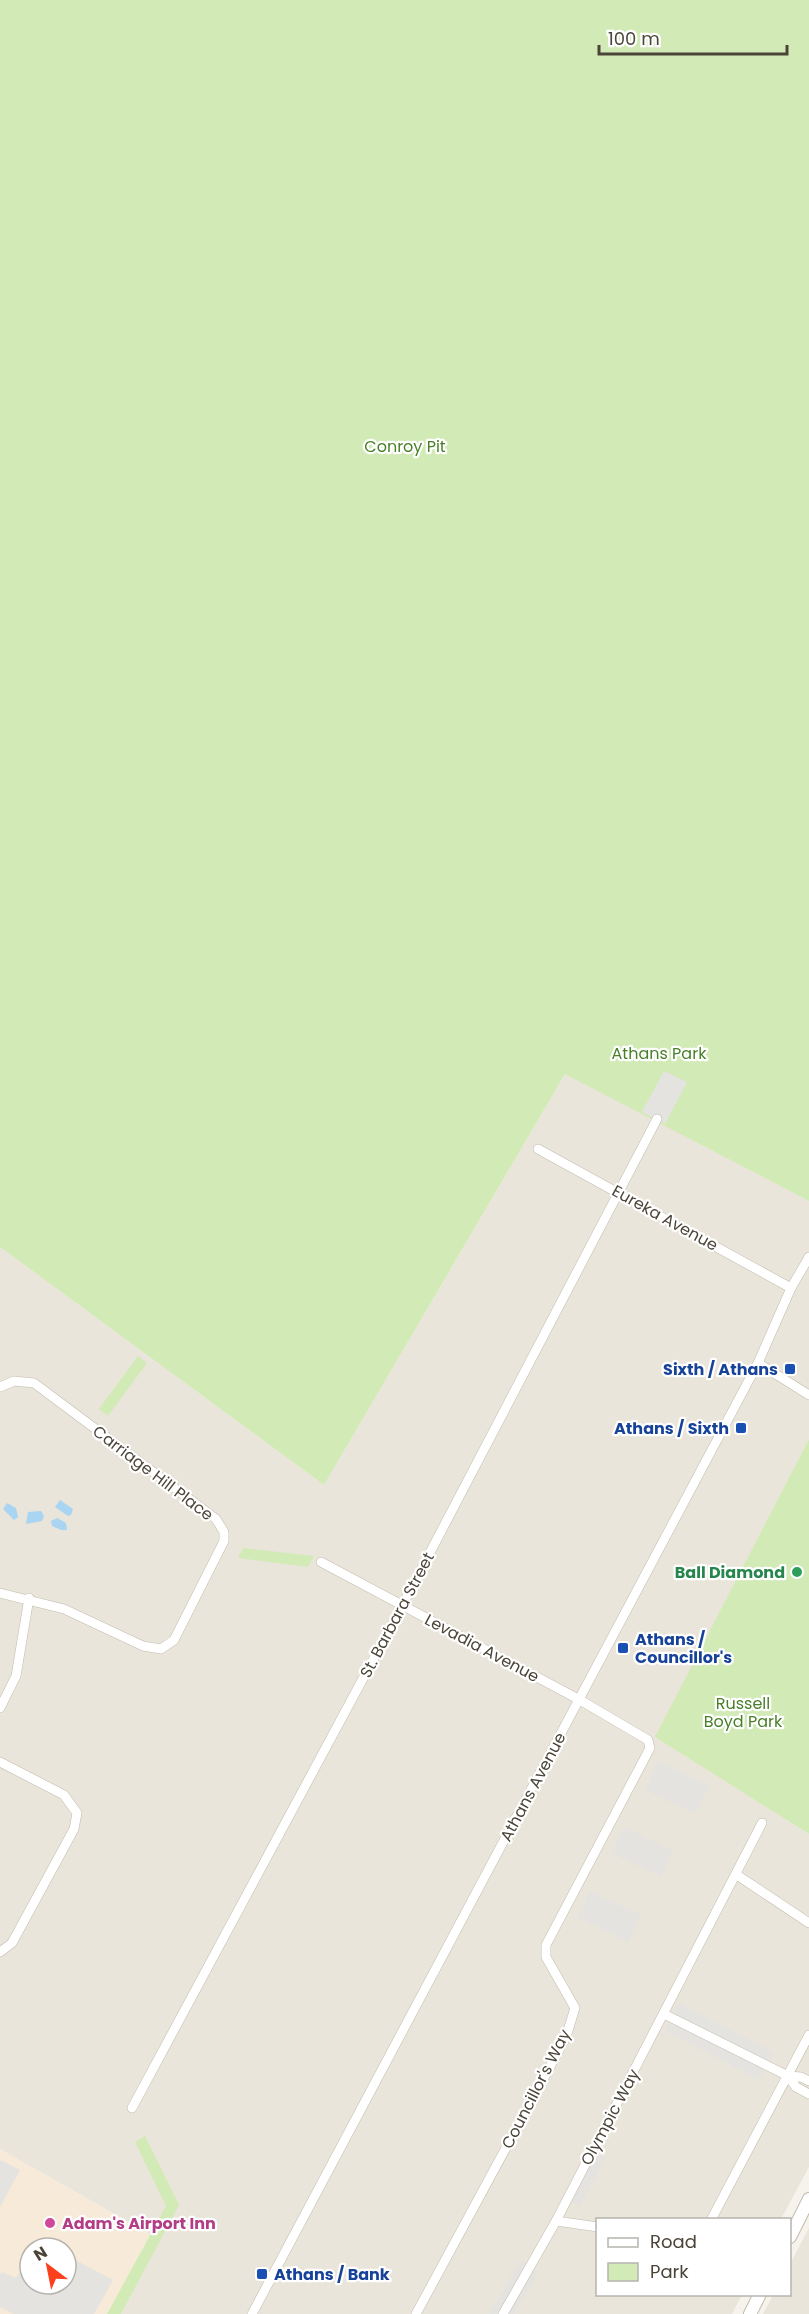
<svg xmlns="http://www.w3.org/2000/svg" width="809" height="2314" font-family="Poppins,sans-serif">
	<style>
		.residential { fill: #eae5da }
		.commercial { fill: #f7ead8; fill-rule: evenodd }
		.green { fill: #d2eab5 }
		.parking { fill: #e5e3e0 }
		.water { fill: #a9d4f2 }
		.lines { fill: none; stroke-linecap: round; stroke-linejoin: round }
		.minor-casing { stroke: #c2bbae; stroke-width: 10 }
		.tertiary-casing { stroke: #c2bbae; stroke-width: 14 }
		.minor { stroke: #fff; stroke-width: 9 }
		.tertiary { stroke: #fff; stroke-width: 12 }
		.transit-dot { fill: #1a4fb4; stroke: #fff; stroke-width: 2 }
		.leisure-dot { fill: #2e9e5b; stroke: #fff; stroke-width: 2 }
		.hotel-dot { fill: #d1479c; stroke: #fff; stroke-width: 2 }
		.labels { text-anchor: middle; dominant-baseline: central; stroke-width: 4.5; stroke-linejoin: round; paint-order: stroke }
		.park-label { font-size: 16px; fill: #4a7f2a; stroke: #fff }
		.street-label { font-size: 16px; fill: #4b4439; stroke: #fff }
		.transit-label { font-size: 16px; font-weight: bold; fill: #164399; stroke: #fff; text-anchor: end }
		.leisure-label { font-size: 16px; font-weight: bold; fill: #27864d; stroke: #fff; text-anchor: end }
		.hotel-label { font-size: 16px; font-weight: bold; fill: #b23c85; stroke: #fff; text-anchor: start }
	</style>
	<rect width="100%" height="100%" fill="#f6f3ec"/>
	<g class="residential">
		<path d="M568,1069L569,1075L809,1201V1439L656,1737L809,1834V2167L781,2219L598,2220V2294L742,2295L732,2314H121L160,2240L0,2149V1247L324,1485Z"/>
		<path d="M809,2228V2314H763L773,2295L790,2294V2264Z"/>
	</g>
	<path class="commercial" d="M0,2149L150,2235L107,2314H0ZM30,2248H66V2284H30Z"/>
	<g class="green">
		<path d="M0,0H809V1201L565,1074L324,1485L0,1247Z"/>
		<path d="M138,1356L147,1363L108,1416L99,1409Z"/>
		<path d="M809,1439V1834L655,1737Z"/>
		<path d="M243,1548L314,1556L308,1567L238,1558Z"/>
		<path d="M145,2136L179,2205L121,2314H107L166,2206L135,2142Z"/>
	</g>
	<g class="parking">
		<path d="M664,1071L687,1082L665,1124L642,1112Z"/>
		<path d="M658,1761L709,1786L695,1814L645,1790Z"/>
		<path d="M624,1827L673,1851L661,1877L611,1853Z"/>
		<path d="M590,1891L641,1915L628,1942L577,1917Z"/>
		<path d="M679,2003L773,2052L759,2080L665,2031Z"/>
		<path d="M596,2152L606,2158L580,2206L570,2201Z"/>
		<path d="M1,2160L20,2170L0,2207V2161Z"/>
		<path d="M66,2255L113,2280L94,2314H14L0,2307V2275L2,2272L16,2278L29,2256L30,2284H66Z"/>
		<path d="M520,2261L539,2271L514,2314H489Z"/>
	</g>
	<g class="water">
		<path d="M60,1500L73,1509L71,1515L68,1516L55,1507Z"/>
		<path d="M7,1503L16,1508L18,1517L14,1520L3,1509Z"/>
		<path d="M41,1511L44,1516L42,1521L26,1524L28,1512Z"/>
		<path d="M57,1518L66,1523L67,1530H61L52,1526L51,1521Z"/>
	</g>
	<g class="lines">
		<g class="minor-casing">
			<g id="minor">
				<path d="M538,1149L791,1288"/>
				<path d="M758,1363L809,1395"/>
				<path d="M0,1387L14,1381L34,1383L216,1519L224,1532V1541L174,1640L161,1649L143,1646L64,1609L0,1593"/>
				<path d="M321,1562L580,1700L648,1740L650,1748L546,1945V1957L575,2008L566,2037L416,2314"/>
				<path d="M0,1708L16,1676L29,1598"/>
				<path d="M0,1762L64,1795L77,1813L74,1829L12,1943L0,1952"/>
				<path d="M737,1875L809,1923"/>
				<path d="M664,2014L788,2076"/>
				<path d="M809,2081L801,2077L788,2076L796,2087L809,2094"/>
				<path d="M132,2108L402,1606L657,1119"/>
				<path d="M711,2220L809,2035"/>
				<path d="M556,2221L598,2227"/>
				<path d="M252,2314L758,1363L791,1288L809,1257"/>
				<path d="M503,2314L556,2221L762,1823"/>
			</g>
		</g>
		<g class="tertiary-casing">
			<g id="tertiary">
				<path d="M790,2237L809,2199"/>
				<path d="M750,2314L760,2294"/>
			</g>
		</g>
		<use href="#minor" class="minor"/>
		<use href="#tertiary" class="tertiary"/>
	</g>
	<g class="transit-dot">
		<rect x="784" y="1363" width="12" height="12" rx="3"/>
		<rect x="735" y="1422" width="12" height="12" rx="3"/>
		<rect x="617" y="1642" width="12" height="12" rx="3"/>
		<rect x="256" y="2268" width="12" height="12" rx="3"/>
	</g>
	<circle class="leisure-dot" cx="797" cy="1572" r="6"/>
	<circle class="hotel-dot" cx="50" cy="2223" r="6"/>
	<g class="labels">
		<g class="park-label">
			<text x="405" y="446">Conroy Pit</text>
			<text x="659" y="1053">Athans Park</text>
			<text x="743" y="1703">Russell<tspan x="743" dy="18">Boyd Park</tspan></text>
		</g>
		<g class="street-label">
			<text transform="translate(665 1218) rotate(29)">Eureka Avenue</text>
			<text transform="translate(153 1473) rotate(37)">Carriage Hill Place</text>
			<text transform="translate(397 1615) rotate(-62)">St. Barbara Street</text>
			<text transform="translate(482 1648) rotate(28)">Levadia Avenue</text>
			<text transform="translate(533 1787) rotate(-62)">Athans Avenue</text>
			<text transform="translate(536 2089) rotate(-63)">Councillor's Way</text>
			<text transform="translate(610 2117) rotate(-62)">Olympic Way</text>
		</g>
		<g class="transit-label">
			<text x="778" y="1369">Sixth / Athans</text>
			<text x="729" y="1428">Athans / Sixth</text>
			<text x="635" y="1639" text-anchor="start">Athans /<tspan x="635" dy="18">Councillor's</tspan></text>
			<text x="274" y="2274" text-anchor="start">Athans / Bank</text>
		</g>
		<g class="leisure-label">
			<text x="785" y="1572">Ball Diamond</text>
		</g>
		<g class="hotel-label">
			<text x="62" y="2223">Adam's Airport Inn</text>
		</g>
	</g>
	<rect x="596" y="2218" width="195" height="78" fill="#ffffff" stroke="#b7b4b0" stroke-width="1.5"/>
	<rect x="608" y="2238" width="30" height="9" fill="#ffffff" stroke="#b7b4b0" stroke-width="1.5"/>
	<text x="650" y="2248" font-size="18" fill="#4b4439">Road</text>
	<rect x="608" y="2263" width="30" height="18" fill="#d2eab5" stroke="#b7b4b0" stroke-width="1.5"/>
	<text x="650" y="2278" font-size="18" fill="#4b4439">Park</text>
	<g transform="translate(48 2266) rotate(328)"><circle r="28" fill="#ffffff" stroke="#b7b4b0" stroke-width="1.5"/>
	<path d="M0-4.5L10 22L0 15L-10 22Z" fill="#fc3f1d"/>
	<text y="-9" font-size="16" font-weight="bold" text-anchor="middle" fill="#4b4439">N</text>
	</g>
	<path d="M599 45v9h188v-9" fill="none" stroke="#4b4439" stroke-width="3"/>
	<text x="608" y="45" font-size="18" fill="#4b4439" stroke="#ffffff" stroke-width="4.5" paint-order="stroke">100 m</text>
</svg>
